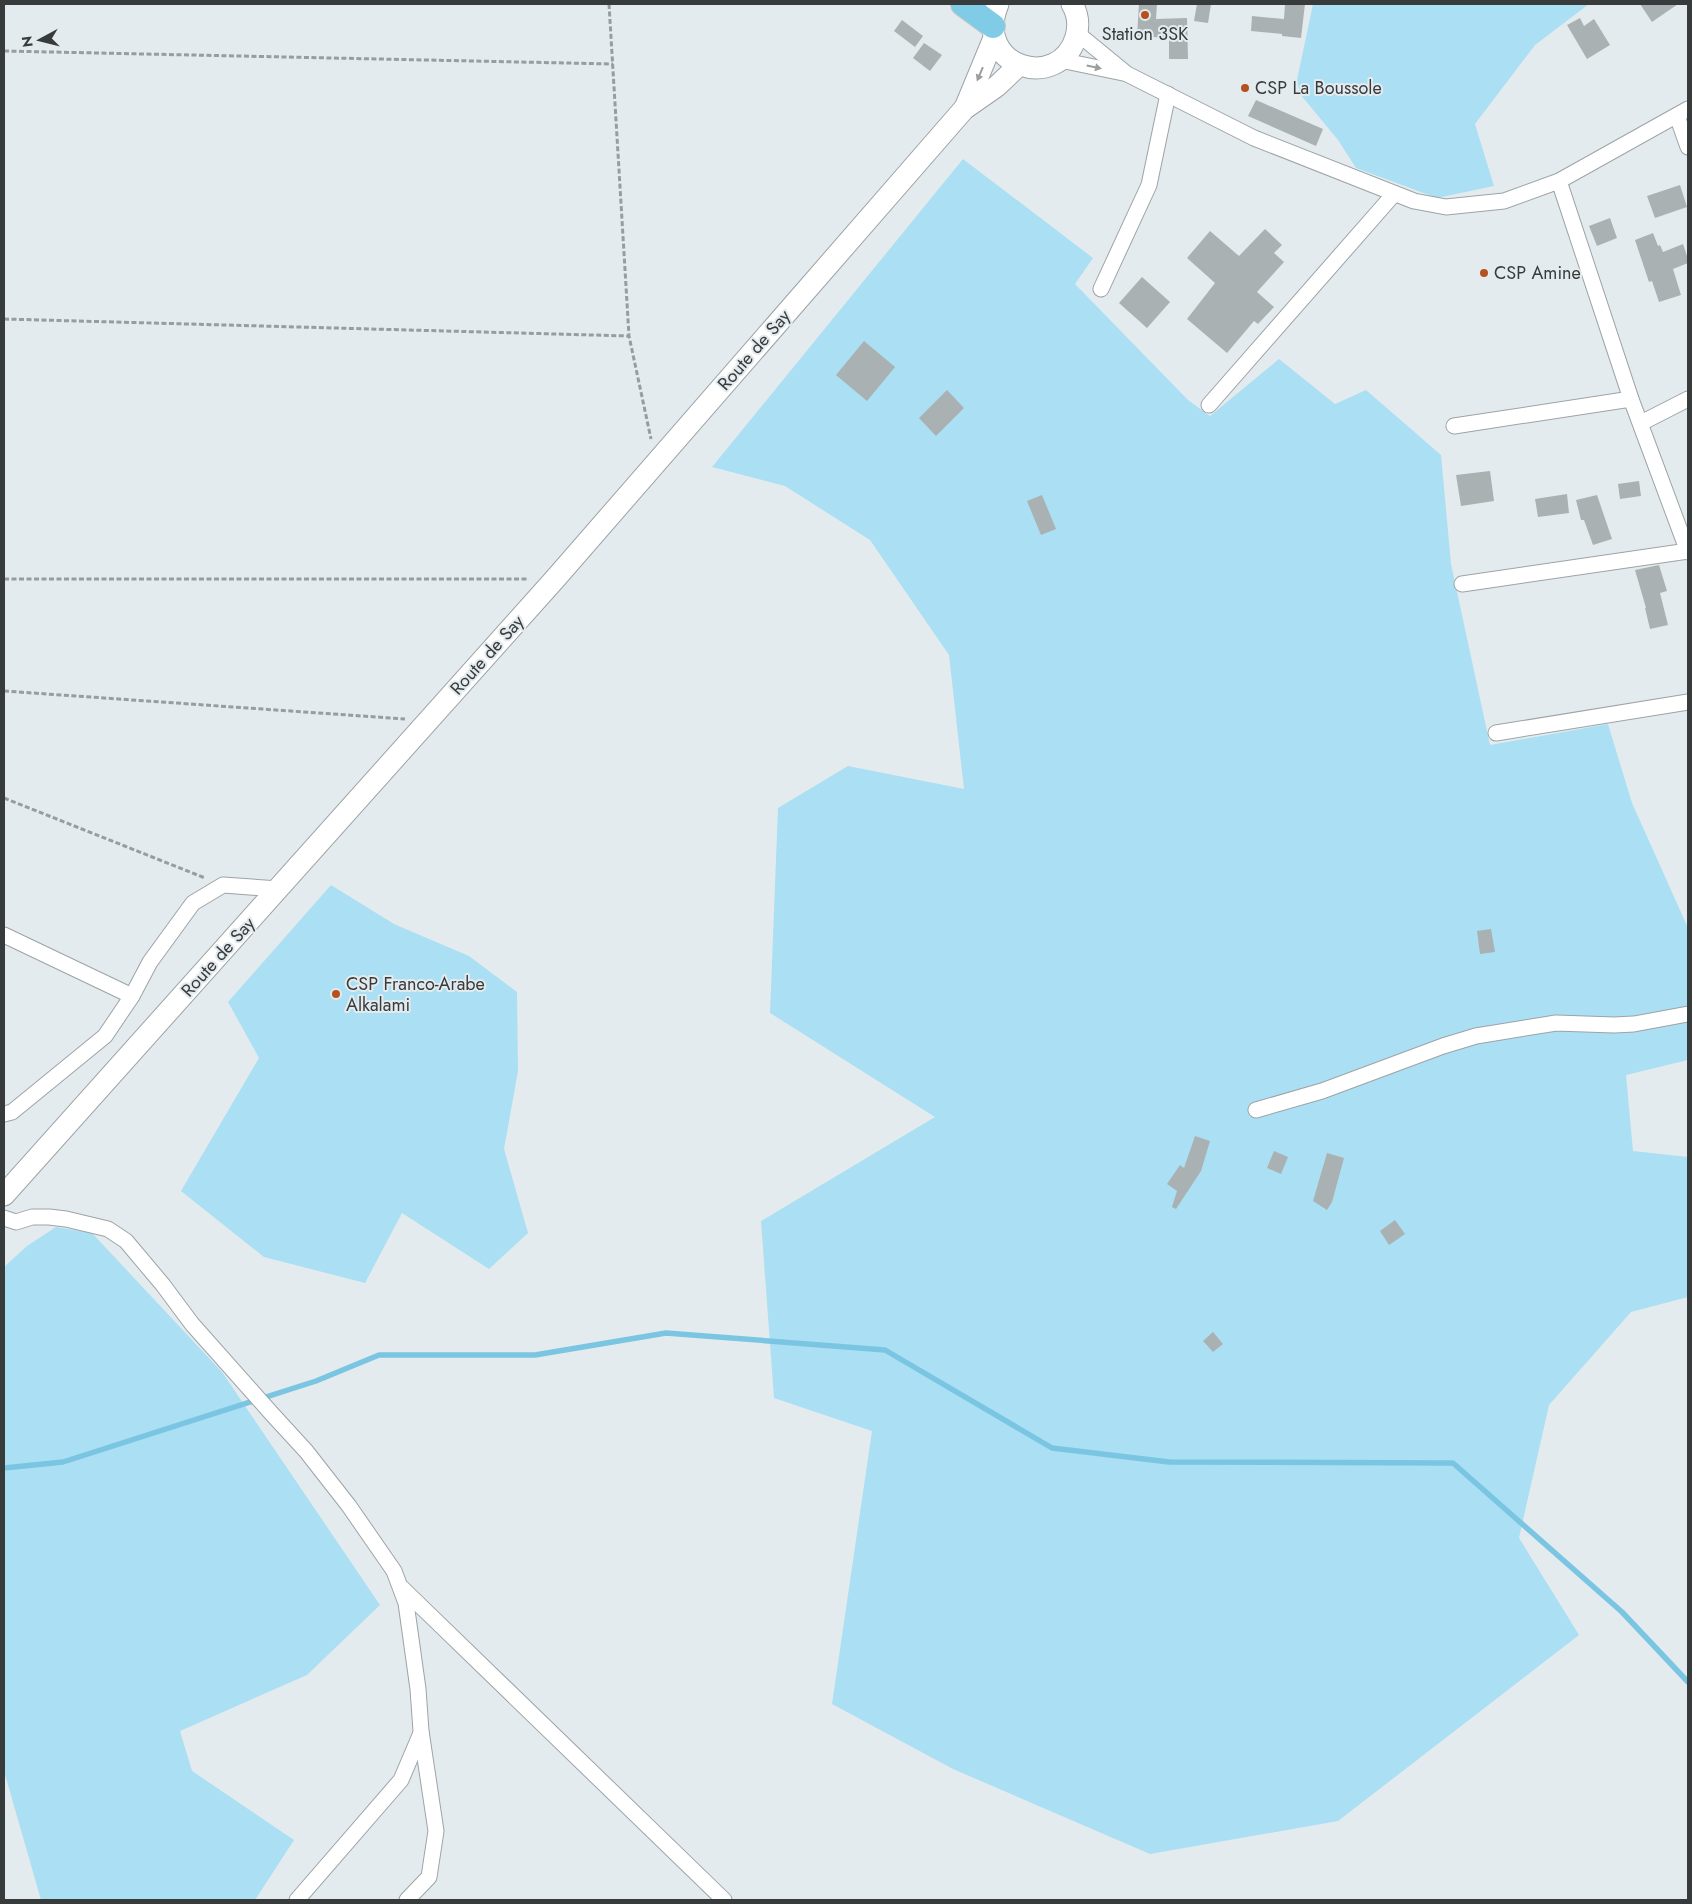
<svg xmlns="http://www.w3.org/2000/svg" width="1692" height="1904" font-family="Jost,sans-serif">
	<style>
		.green { fill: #abdff3 }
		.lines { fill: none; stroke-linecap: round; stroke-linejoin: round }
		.stream { stroke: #7ac6e2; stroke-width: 5.5 }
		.building { fill: #aab1b3 }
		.minor-casing { stroke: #9da3a6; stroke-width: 17 }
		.secondary-casing { stroke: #9da3a6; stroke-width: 23 }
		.trunk-casing { stroke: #c7c8c8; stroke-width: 26 }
		.path { stroke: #979c9e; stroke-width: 3; stroke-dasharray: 5 2.5; stroke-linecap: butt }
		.minor { stroke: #fff; stroke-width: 15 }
		.secondary { stroke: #fff; stroke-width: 21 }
		.trunk { stroke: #80cce6; stroke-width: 24 }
		.oneway { fill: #9c9d9e }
		.poi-dot { fill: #b5511f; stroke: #e4ebee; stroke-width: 2 }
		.labels { text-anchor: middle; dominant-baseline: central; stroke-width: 4; stroke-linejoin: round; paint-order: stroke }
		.poi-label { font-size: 18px; fill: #383b3c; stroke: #e4ebee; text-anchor: start }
		.street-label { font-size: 18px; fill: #383b3c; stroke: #e4ebee }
	</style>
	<rect width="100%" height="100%" fill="#e4ebee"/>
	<g class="green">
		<path d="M1313,4H1589L1535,45L1475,124L1494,186L1437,198L1356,168L1338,140L1300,94L1297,80Z"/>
		<path d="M963,159L1093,258L1075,284L1188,400L1210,416L1279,359L1335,404L1366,390L1441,455L1451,564L1490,745L1608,724L1632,803L1688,928V1060L1626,1075L1633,1151L1688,1157V1297L1631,1312L1549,1405L1519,1538L1579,1635L1338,1821L1150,1854L953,1769L832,1704L872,1431L774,1398L761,1221L935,1117L770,1013L778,808L848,766L964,789L949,655L870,540L785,486L712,467Z"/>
		<path d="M331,885L394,924L469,956L517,992L518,1071L504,1149L528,1233L489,1269L402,1213L365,1283L264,1257L181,1191L259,1058L228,1002Z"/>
		<path d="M56,1227L92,1233L222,1372L380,1605L307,1675L180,1731L192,1771L294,1840L255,1900H41L4,1771V1267L27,1246Z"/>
	</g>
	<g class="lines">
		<path class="stream" d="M4,1468L63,1462L316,1381L379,1355H535L666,1333L885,1350L1052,1448L1169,1462L1453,1463L1622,1612L1688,1682"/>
	</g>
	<g class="building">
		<path d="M1139,4H1157L1156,19L1187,18L1188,59H1169V38L1137,36Z"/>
		<path d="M1197,4H1211L1208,23L1194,21Z"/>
		<path d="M1285,4H1305L1301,38L1282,36V34L1251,31L1252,16L1284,19Z"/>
		<path d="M1640,4H1678L1652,22Z"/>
		<path d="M1580,18L1584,26L1594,19L1610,45L1587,59L1567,25Z"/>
		<path d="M902,20L923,36L915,47L894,31Z"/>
		<path d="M924,43L942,55L930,71L913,58Z"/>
		<path d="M1256,100L1323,129L1316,146L1248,116Z"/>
		<path d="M1680,185L1687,207L1655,218L1647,196Z"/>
		<path d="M1610,218L1617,238L1597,246L1589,226Z"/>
		<path d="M1265,229L1282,245L1274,253L1284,262L1257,292L1274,307L1258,324L1254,321L1227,353L1187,319L1215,283L1187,258L1210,231L1239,256Z"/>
		<path d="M1653,233L1658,246L1660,245L1663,252L1683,244L1688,259V263L1673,269L1681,295L1659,302L1652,281L1649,282L1635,240Z"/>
		<path d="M1142,277L1170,302L1147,328L1119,303Z"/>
		<path d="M864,341L895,367L867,401L836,375Z"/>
		<path d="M947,390L964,408L936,436L919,418Z"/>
		<path d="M1490,471L1494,501L1461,506L1456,475Z"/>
		<path d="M1639,481L1641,496L1620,499L1618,484Z"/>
		<path d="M1567,494L1569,513L1538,517L1535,499Z"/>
		<path d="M1042,495L1056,529L1041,535L1027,501Z"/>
		<path d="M1597,495L1612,539L1593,545L1584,520H1581L1576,500Z"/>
		<path d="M1659,565L1667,591L1660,593L1668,625L1650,629L1645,608H1646L1635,570Z"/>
		<path d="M1491,929L1495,952L1480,954L1477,931Z"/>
		<path d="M1195,1136L1210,1141L1201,1171L1176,1209L1172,1207L1177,1191L1167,1184L1180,1165L1184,1168Z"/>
		<path d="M1274,1151L1288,1157L1281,1174L1267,1168Z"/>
		<path d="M1327,1153L1344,1158L1332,1202L1327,1210L1313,1201Z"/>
		<path d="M1395,1220L1405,1234L1389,1245L1380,1231Z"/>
		<path d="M1213,1332L1223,1344L1213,1352L1203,1341Z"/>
	</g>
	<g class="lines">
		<g class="minor-casing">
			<g id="minor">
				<path d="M1077,33L1127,74L1254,138L1414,201L1446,207L1504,201L1559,181L1688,109"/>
				<path d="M1060,60L1123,73"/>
				<path d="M1677,116L1688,147"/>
				<path d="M1559,181L1631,399L1688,552"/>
				<path d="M1101,289L1149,185L1168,94"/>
				<path d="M1209,405L1394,194"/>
				<path d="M1641,423L1688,399"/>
				<path d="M1454,426L1631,399"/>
				<path d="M1462,584L1688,551"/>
				<path d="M1496,733L1688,702"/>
				<path d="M4,935L132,996"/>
				<path d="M1256,1110L1322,1091L1443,1046L1476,1036L1556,1023L1614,1025L1634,1024L1688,1014"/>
				<path d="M4,1114L12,1112L105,1036L132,996L150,962L193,903L223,885L279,889"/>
				<path d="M4,1218L16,1222L32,1217H49L66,1219L108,1229L126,1241L163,1285L192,1324L272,1414L306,1451L349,1506L394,1571L406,1603L418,1689L421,1731L436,1831L429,1877L407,1900"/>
				<path d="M402,1588L724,1900"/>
				<path d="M297,1900L401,1780L421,1733"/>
			</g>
		</g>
		<g class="secondary-casing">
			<g id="secondary">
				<path d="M998,4C972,67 1059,93 1076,37C1079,26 1078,14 1072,4"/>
				<path d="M965,108L994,38"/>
				<path d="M4,1195L555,579L964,109L997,86L1019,65"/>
			</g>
		</g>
		<g class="trunk-casing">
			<path id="trunk" d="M963,4L993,26"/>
		</g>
		<g class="path">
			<path d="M609,4L629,336L651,439"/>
			<path d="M4,51L613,64"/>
			<path d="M4,319L629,336"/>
			<path d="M4,579H528"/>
			<path d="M4,691L405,719"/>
			<path d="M4,798L205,878"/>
		</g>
		<use href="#minor" class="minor"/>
		<use href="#secondary" class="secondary"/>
		<use href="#trunk" class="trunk"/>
	</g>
	<defs><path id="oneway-solid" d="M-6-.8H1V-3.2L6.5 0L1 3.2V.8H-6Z" transform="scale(1.25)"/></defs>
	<g class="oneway">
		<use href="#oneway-solid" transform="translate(1094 67) rotate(12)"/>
		<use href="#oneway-solid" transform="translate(980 74) rotate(113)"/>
	</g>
	<g class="poi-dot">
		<circle cx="1145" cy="15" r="5"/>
		<circle cx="1245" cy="88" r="5"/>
		<circle cx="1484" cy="273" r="5"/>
		<circle cx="336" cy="994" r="5"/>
	</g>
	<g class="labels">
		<g class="poi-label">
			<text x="1145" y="34" text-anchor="middle">Station 3SK</text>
			<text x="1255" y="88">CSP La Boussole</text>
			<text x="1494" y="273">CSP Amine</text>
			<text x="346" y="984">CSP Franco-Arabe<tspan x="346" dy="21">Alkalami</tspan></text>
		</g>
		<g class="street-label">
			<text transform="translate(754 350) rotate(-49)">Route de Say</text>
			<text transform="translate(487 655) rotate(-48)">Route de Say</text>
			<text transform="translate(218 957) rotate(-48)">Route de Say</text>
		</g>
	</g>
	<rect width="1692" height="1904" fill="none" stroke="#383b3c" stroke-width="10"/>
	<g transform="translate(40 40) rotate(263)" stroke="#e4ebee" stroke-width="4" paint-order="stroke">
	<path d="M0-4L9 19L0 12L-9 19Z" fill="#383b3c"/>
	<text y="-8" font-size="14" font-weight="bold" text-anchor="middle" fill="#383b3c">N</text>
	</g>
</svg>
